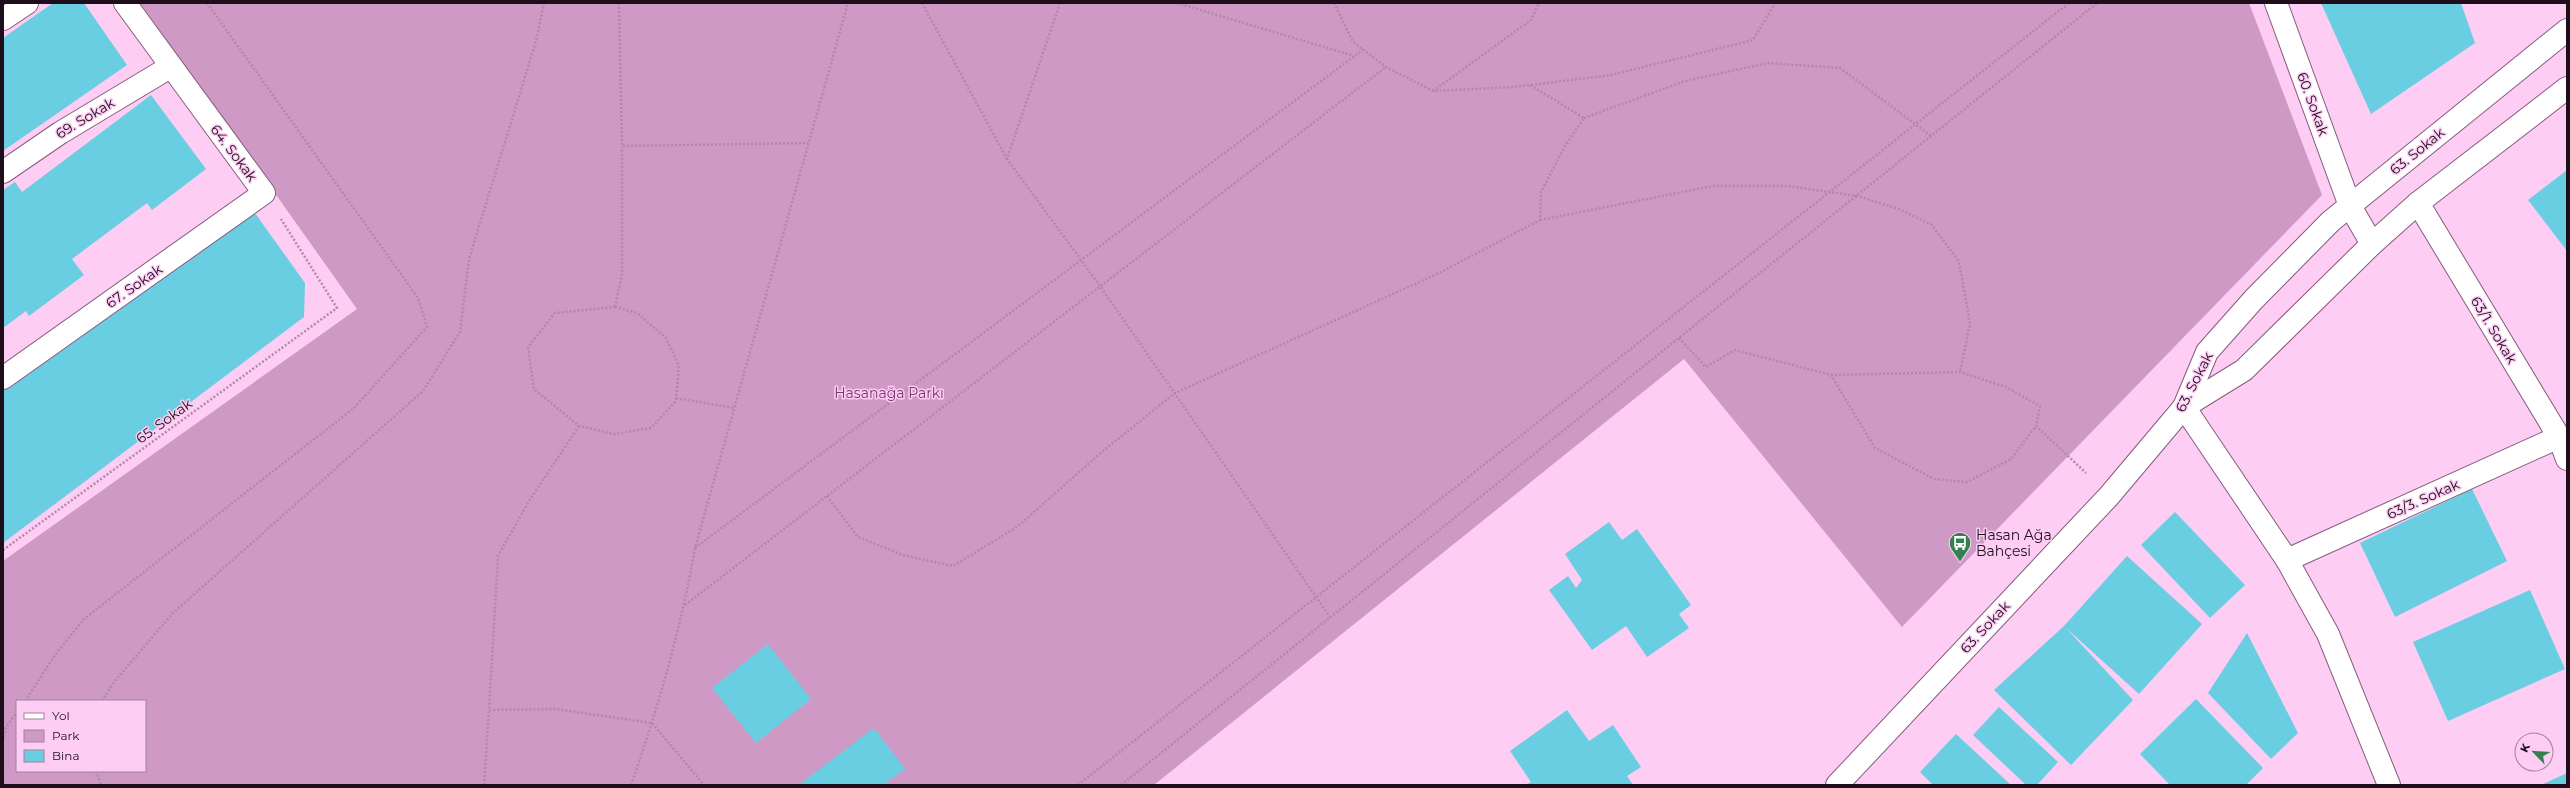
<svg xmlns="http://www.w3.org/2000/svg" width="2570" height="788" font-family="Montserrat,sans-serif">
	<style>
		.green { fill: #cf99c5; fill-rule: evenodd }
		.building { fill: #6acee3 }
		.lines { fill: none; stroke-linecap: round; stroke-linejoin: round }
		.street-casing { stroke: #865c7e; stroke-width: 24 }
		.secondary-casing { stroke: #865c7e; stroke-width: 24 }
		.path { stroke: #af8aa8; stroke-width: 2.5; stroke-dasharray: 2 2; stroke-linecap: butt }
		.street { stroke: #fff; stroke-width: 22 }
		.secondary { stroke: #fff; stroke-width: 22 }
		.labels { text-anchor: middle; dominant-baseline: central; stroke-width: 3; stroke-linejoin: round; paint-order: stroke }
		.street-label { font-size: 14px; fill: #1e0e1b; stroke: #fdcdf3 }
		.park-label { font-size: 14px; fill: #7d3573; stroke: #fdcdf3 }
		.poi-label { font-size: 14px; fill: #1e0e1b; stroke: #fdcdf3; text-anchor: start }
	</style>
	<rect width="100%" height="100%" fill="#fdcdf3"/>
	<path class="green" d="M140,3H2249L2322,195L1902,627L1684,359L1154,785H3V561L357,309ZM17,701H145V771H17Z"/>
	<g class="building">
		<path d="M53,3H84L127,65L3,151V38Z"/>
		<path d="M2321,3H2461L2475,43L2371,114Z"/>
		<path d="M151,95L206,169L152,210L147,203L72,259L84,275L29,316L26,311L3,328V190L15,182L22,192Z"/>
		<path d="M2567,170V251L2528,200Z"/>
		<path d="M252,209L305,283L304,317L3,543V386Z"/>
		<path d="M2472,489L2507,561L2395,617L2360,543Z"/>
		<path d="M2175,512L2245,585L2210,618L2141,545Z"/>
		<path d="M1609,522L1622,540L1637,529L1691,605L1679,614L1689,628L1647,657L1626,626L1592,650L1549,590L1568,576L1576,588L1582,580L1565,554Z"/>
		<path d="M2127,556L2202,624L2139,694L2066,628L2133,700L2071,765L1994,690L2064,626Z"/>
		<path d="M2530,590L2565,669L2448,721L2413,642Z"/>
		<path d="M2247,633L2298,733L2271,759L2208,693Z"/>
		<path d="M768,644L811,699L756,743L712,688Z"/>
		<path d="M2196,699L2263,768L2246,785H2170L2140,754Z"/>
		<path d="M1999,707L2058,762L2037,785H2026L1973,735Z"/>
		<path d="M1567,710L1589,741L1613,725L1641,767L1627,776L1633,785H1526L1531,782L1510,751Z"/>
		<path d="M874,728L905,769L883,785H803L801,783Z"/>
		<path d="M1956,734L2011,785H1933L1920,772Z"/>
		<path d="M2567,773V785H2541Z"/>
	</g>
	<g class="lines">
		<g class="street-casing">
			<g id="street">
				<path d="M3,19L27,3"/>
				<path d="M3,172L60,133L170,67"/>
				<path d="M2418,203L2559,437L2567,459"/>
				<path d="M3,378L264,193L125,3"/>
				<path d="M2184,407L2287,560L2328,634L2389,785"/>
				<path d="M2287,560L2559,437"/>
			</g>
		</g>
		<g class="secondary-casing">
			<g id="secondary">
				<path d="M2276,3L2350,206L2372,244"/>
				<path d="M2184,407L2244,370L2372,244L2418,203L2567,88"/>
				<path d="M1837,785L2109,496L2184,407L2207,352L2254,299L2331,221L2567,30"/>
			</g>
		</g>
		<g class="path">
			<path d="M619,3L622,146L808,143"/>
			<path d="M922,3L1007,159"/>
			<path d="M1060,3L1007,159L1100,286L1330,617"/>
			<path d="M1177,3L1354,56"/>
			<path d="M1334,3L1353,42L1386,67L1433,91L1514,87L1611,75L1753,40L1775,3"/>
			<path d="M1433,91L1531,20L1539,3"/>
			<path d="M1584,118L1685,81L1768,63L1840,68L1931,136"/>
			<path d="M1540,220L1713,186H1788L1857,196L1899,209L1932,225L1959,262L1970,324L1960,372"/>
			<path d="M615,307L637,313L666,338L679,366L676,401L651,428L614,434L579,426L534,389L528,347L555,313Z"/>
			<path d="M615,307L622,274V147"/>
			<path d="M1679,338L1706,367L1735,350L1831,375L1875,448L1934,479L1967,482L2011,459L2036,426L2086,473"/>
			<path d="M1831,375L1960,372L2006,387L2040,406L2036,426"/>
			<path d="M676,398L734,408"/>
			<path d="M579,426L529,501L498,556L489,710L555,709L652,723L704,785"/>
			<path d="M827,496L858,537L903,555L953,566L1017,527L1103,451L1175,393L1439,273L1540,220L1541,192L1565,146L1584,118L1530,85"/>
			<path d="M695,548L1364,49"/>
			<path d="M3,550L337,308L281,219"/>
			<path d="M685,605L1386,67"/>
			<path d="M25,701L55,655L84,619L354,408L427,327L418,298L207,3"/>
			<path d="M102,701L114,682L173,613L423,391L460,332L469,259L536,41L544,3"/>
			<path d="M3,741L6,727L17,712"/>
			<path d="M96,771L101,785"/>
			<path d="M3,781L5,785"/>
			<path d="M484,785L489,710"/>
			<path d="M631,785C658,708 681,629 695,548L848,3"/>
			<path d="M1078,785L2069,3"/>
			<path d="M1121,785L2097,3"/>
		</g>
		<use href="#street" class="street"/>
		<use href="#secondary" class="secondary"/>
	</g>
	<defs>
		<g id="bus-pin" transform="scale(1.15)"><path d="M0 17L-7.5 6A9.5 9.5 0 1 1 7.5 6Z" fill="#338150" stroke="#fdcdf3"/><path d="M-5-6H5V4H4V6H2V4H-2V6H-4V4H-5ZM-3.5-4V0h7V-4ZM-3.5 1.2v1.5H-2V1.2ZM2 1.2v1.5H3.5V1.2Z" fill="#fff"/></g>
	</defs>
	<g fill-rule="evenodd">
		<use href="#bus-pin" x="1960" y="543"/>
	</g>
	<g class="labels">
		<g class="street-label">
			<text transform="translate(2313 104) rotate(70)">60. Sokak</text>
			<text transform="translate(85 118) rotate(-31)">69. Sokak</text>
			<text transform="translate(2417 151) rotate(-39)">63. Sokak</text>
			<text transform="translate(234 153) rotate(53)">64. Sokak</text>
			<text transform="translate(134 286) rotate(-35)">67. Sokak</text>
			<text transform="translate(2494 330) rotate(59)">63/1. Sokak</text>
			<text transform="translate(2194 382) rotate(-63)">63. Sokak</text>
			<text transform="translate(164 421) rotate(-36)">65. Sokak</text>
			<text transform="translate(2423 499) rotate(-24)">63/3. Sokak</text>
			<text transform="translate(1985 627) rotate(-47)">63. Sokak</text>
		</g>
		<g class="park-label">
			<text x="889" y="393">Hasanağa Parkı</text>
		</g>
		<g class="poi-label">
			<text x="1976" y="535">Hasan Ağa<tspan x="1976" dy="16">Bahçesi</tspan></text>
		</g>
	</g>
	<rect width="2570" height="788" fill="none" stroke="#1e0e1b" stroke-width="8"/>
	<rect x="16" y="700" width="130" height="72" fill="#fdcdf3" stroke="#a4819d"/>
	<rect x="24" y="713" width="20" height="6" fill="#ffffff" stroke="#a4819d"/>
	<text x="52" y="720" font-size="12" fill="#1e0e1b">Yol</text>
	<rect x="24" y="730" width="20" height="12" fill="#cf99c5" stroke="#a4819d"/>
	<text x="52" y="740" font-size="12" fill="#1e0e1b">Park</text>
	<rect x="24" y="750" width="20" height="12" fill="#6acee3" stroke="#a4819d"/>
	<text x="52" y="760" font-size="12" fill="#1e0e1b">Bina</text>
	<g transform="translate(2534 752) rotate(295)"><circle r="19" fill="#fdcdf3" stroke="#a4819d"/>
	<path d="M0-3L7 15L0 10L-7 15Z" fill="#338150"/>
	<text y="-6" font-size="11" font-weight="bold" text-anchor="middle" fill="#1e0e1b">K</text>
	</g>
</svg>
